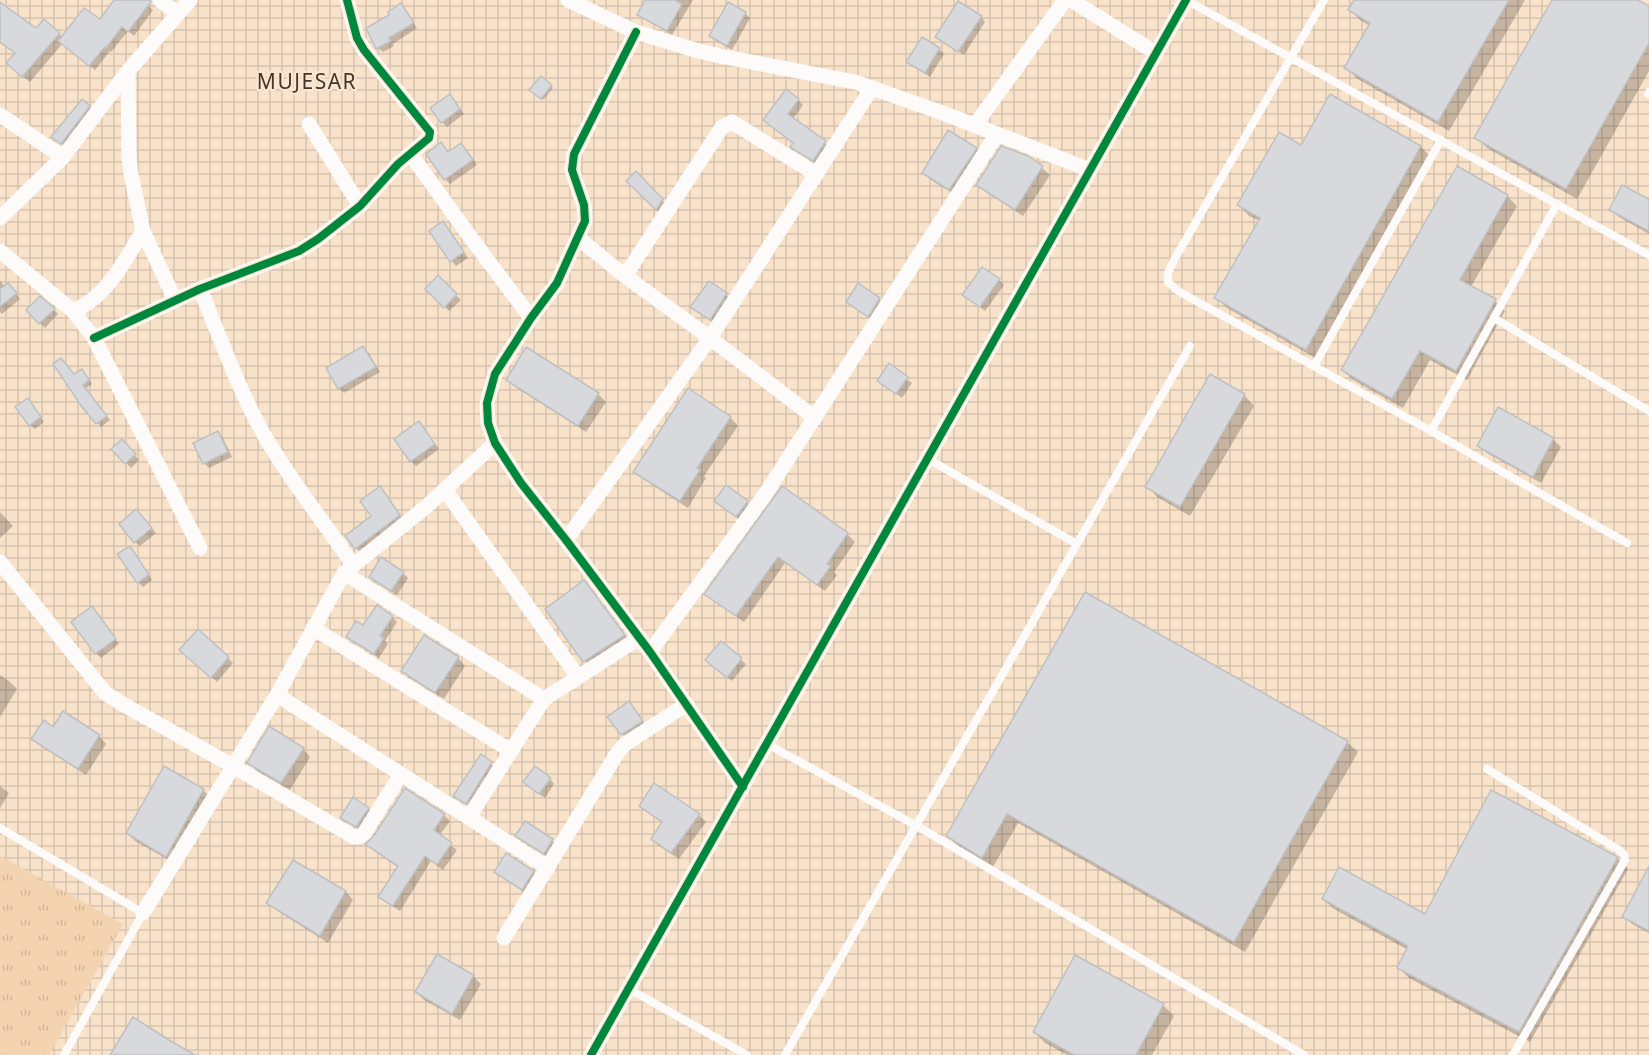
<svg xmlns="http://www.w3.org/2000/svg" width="1649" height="1055" font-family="'Noto Sans',sans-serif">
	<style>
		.industrial { fill: url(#industrial-grid) }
		.park { fill: url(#park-tufts) }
		.shadow { fill: #0003 }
		.building { fill: #d8d9dc; stroke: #bec0c2; stroke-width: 1.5 }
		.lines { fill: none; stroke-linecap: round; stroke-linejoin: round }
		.service { stroke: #fdfbfa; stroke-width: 8 }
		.minor { stroke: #fdfbfa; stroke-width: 15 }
		.cycleway-casing { stroke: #fbe6d1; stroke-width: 11 }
		.cycleway { stroke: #00873e; stroke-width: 8 }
		.labels { text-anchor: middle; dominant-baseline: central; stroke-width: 4.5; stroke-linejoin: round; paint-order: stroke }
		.neighbourhood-label { font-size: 21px; letter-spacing: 1.5px; fill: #443729; stroke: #fbe6d1 }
	</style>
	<defs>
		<pattern id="industrial-grid" width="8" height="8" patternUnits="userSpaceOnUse" patternTransform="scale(1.5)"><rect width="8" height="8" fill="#f8e2ca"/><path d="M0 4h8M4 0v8" fill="none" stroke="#d6c2ae"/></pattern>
		<pattern id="park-tufts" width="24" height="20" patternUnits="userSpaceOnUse" patternTransform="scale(1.5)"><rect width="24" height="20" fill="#f4d3b0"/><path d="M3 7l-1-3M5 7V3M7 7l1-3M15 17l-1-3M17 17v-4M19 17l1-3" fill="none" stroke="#d2b697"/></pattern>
	</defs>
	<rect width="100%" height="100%" fill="#f1e6db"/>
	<rect class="industrial" x="0" y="0" width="1649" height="1055"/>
	<path class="park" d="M0,856L123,924L49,1055H0Z"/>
	<g class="shadow">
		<path d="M116,0H141L153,10L134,36L128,31L111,52L110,51L95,70L63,43L30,82L15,70L16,54L0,43V4L36,30L59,34L63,38L100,21Z"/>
		<path d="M647,0H693L672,35L644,19L639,15Z"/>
		<path d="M1355,0H1525L1449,131L1356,78L1346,67L1370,26L1360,20L1350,10Z"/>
		<path d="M1554,0H1635L1649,8V71L1577,199L1487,148L1476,137Z"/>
		<path d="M401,5L417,28L393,44L394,46L383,52L378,48L392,16Z"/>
		<path d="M745,13L750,18L732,50L716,41L711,36Z"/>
		<path d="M981,17L985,22L964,55L942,41Z"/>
		<path d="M922,39L939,49L944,54L930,77L913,66Z"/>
		<path d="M541,78L553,88L543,100L531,90Z"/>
		<path d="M1330,96L1421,147L1431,157L1317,359L1227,308L1216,298L1260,221L1249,216L1239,205L1301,147Z"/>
		<path d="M798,100L803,105L793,119L830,147L819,165L797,151L794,144L770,125Z"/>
		<path d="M455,101L464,114L447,127L442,122Z"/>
		<path d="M89,107L93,112L66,148L58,142Z"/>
		<path d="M441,144L449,153L466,149L477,165L450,184L445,179Z"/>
		<path d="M976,149L983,157L957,196L931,180L924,173Z"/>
		<path d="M1027,158L1042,168L1050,175L1023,216L986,192L978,184Z"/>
		<path d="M636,173L667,205L661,214L633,186Z"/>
		<path d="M1507,196L1517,206L1471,287L1495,301L1505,311L1467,380L1430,360L1403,408L1353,380L1343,370Z"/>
		<path d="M1649,201V234L1619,217L1611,210Z"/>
		<path d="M448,228L468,258L456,266L452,261Z"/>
		<path d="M438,277L461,300L449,311L427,289Z"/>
		<path d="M999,280L1004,285L985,311L969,299Z"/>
		<path d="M0,281L5,287L13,289L20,299L2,314L0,312Z"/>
		<path d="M709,283L731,299L715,324L697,312Z"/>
		<path d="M879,299L884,304L873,320L848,302Z"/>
		<path d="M28,310H54L58,314L45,328Z"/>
		<path d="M363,347L368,352L380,372L344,393L339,388Z"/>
		<path d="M889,365L912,383L902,398L878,381Z"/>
		<path d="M85,374L92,384L85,389L110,420L101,427L84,406L74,375Z"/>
		<path d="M507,379L598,394L606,402L586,432L515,387Z"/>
		<path d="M688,390L731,418L738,426L704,476L706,478L688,508L643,479L635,472Z"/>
		<path d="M1244,395L1254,406L1190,516L1157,497L1147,486Z"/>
		<path d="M32,405L44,422L35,429L30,425Z"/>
		<path d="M1499,409L1553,439L1561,447L1541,483L1487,453L1479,446Z"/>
		<path d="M419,423L439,449L416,466L411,461Z"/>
		<path d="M218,433L223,438L232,457L209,468L204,463Z"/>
		<path d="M122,441L139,460L131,468L113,449Z"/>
		<path d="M782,488L847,534L855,542L834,572L837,575L825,591L785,563L744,622L714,601L706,594Z"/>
		<path d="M385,493L404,521L361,553L356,548Z"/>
		<path d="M747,502L752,507L742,521L721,506Z"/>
		<path d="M0,512L13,526L0,538Z"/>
		<path d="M141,516L156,533L140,546L135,542Z"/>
		<path d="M129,548L134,552L152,580L143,587L138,582Z"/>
		<path d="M403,573L408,578L397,595L376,582L371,577Z"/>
		<path d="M584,582L591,589L632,644L592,669L585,661L547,610Z"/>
		<path d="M1085,594L1347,742L1358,752L1245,952L1018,823L993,867L959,847L948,836Z"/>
		<path d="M96,613L119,644L101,658L96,653Z"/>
		<path d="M392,617L397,622L385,641L388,644L379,658L353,642L348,637L364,627Z"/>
		<path d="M198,631L233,663L217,682L186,654Z"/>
		<path d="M721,643L746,664L732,681L712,665Z"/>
		<path d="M458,658L465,666L444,699L410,678L403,671Z"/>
		<path d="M0,675L9,681L17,689L0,717Z"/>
		<path d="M633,708L646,726L627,739L622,734Z"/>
		<path d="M53,729L99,736L106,744L86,775L41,746L33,738Z"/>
		<path d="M303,749L310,757L290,790L256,770L249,763Z"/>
		<path d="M481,757L496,768L471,808L455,796Z"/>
		<path d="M550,779L554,784L545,798L530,787Z"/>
		<path d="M0,786L9,793L0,808Z"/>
		<path d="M203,790L211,798L174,863L135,841L127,833Z"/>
		<path d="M405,790L444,815L450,821L439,836L457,850L443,870L431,861L400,911L386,902L380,897L399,868L373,850L367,845L374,838Z"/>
		<path d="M640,805L699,815L706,822L679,859L659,846L652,839L663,823L647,812Z"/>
		<path d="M368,809L373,814L361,831L347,822L342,817Z"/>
		<path d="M525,823L552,840L557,845L549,858L522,840Z"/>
		<path d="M1617,858L1628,869L1530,1042L1409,978L1399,968L1408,950L1334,909L1323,899L1426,916Z"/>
		<path d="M293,862L346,892L353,900L328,943L276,910L268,902Z"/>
		<path d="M496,871L533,872L538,877L527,894L500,876Z"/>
		<path d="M1649,878V933L1632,924L1624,916Z"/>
		<path d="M1076,957L1163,1005L1174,1016L1152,1055H1067L1045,1043L1035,1032Z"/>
		<path d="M473,976L481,984L460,1020L424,1000L416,992Z"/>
	</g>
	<g class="building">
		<path d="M114,0H150L151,2L128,32L122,27L106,48L105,47L89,66L58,41L84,8L100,19Z"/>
		<path d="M645,0H675L682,4L667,31L637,15Z"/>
		<path d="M1354,0H1509L1438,122L1344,68L1370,23L1348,10Z"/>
		<path d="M1552,0H1638L1649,6V43L1566,189L1474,138Z"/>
		<path d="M958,1L982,16L958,52L935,37Z"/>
		<path d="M0,2L36,28L44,19L60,33L22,77L6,63L15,53L0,42Z"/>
		<path d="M728,2L746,12L727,46L709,36Z"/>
		<path d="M401,3L414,23L389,38L391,41L376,49L366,28L389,15L388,12Z"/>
		<path d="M922,37L940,48L925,73L906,62Z"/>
		<path d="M541,76L552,85L541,99L529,90Z"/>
		<path d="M786,89L799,99L788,114L826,141L813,161L790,147L793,143L763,120Z"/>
		<path d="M450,94L460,109L441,123L430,108Z"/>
		<path d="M1330,94L1421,146L1306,350L1214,298L1260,218L1237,205L1279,132L1301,145Z"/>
		<path d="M82,99L90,106L61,144L51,137Z"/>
		<path d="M948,130L977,148L949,190L922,173Z"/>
		<path d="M441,142L448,152L461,143L473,160L444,180L426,154Z"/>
		<path d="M1001,146L1028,156L1043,166L1015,210L976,185Z"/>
		<path d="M1457,166L1508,195L1460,280L1496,299L1456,371L1420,351L1392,399L1341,370Z"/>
		<path d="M636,171L663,199L656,210L626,181Z"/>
		<path d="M1622,185L1649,199V231L1609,210Z"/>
		<path d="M443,221L464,252L450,262L429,231Z"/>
		<path d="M982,267L1000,279L980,307L962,295Z"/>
		<path d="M438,275L457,294L444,308L425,289Z"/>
		<path d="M709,281L727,293L710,320L690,307Z"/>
		<path d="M8,283L17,293L0,307V289Z"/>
		<path d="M858,283L880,298L868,317L846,302Z"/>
		<path d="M40,296L55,309L39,324L26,310Z"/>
		<path d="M363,346L376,367L338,389L326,368Z"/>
		<path d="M526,347L599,393L578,426L506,380Z"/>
		<path d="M61,358L74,374L82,369L89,380L83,385L107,416L96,424L82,407L53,364Z"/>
		<path d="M889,363L908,377L896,394L877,381Z"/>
		<path d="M1210,374L1245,394L1180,507L1145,487Z"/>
		<path d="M688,388L731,417L697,468L700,470L680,501L633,472Z"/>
		<path d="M28,398L41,417L29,426L15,407Z"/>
		<path d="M1498,407L1554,438L1533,477L1477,446Z"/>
		<path d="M419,421L435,444L410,462L394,439Z"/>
		<path d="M218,431L228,452L203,464L193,443Z"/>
		<path d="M122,439L136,454L125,464L111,449Z"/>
		<path d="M726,485L748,501L736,517L714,501Z"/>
		<path d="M380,486L400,515L355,549L345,536L371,516L360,501Z"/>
		<path d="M782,486L848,533L827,564L831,566L817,585L778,557L736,616L704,594Z"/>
		<path d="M136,509L152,528L134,543L119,524Z"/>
		<path d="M130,546L149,575L137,583L117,554Z"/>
		<path d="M381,557L404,572L391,591L369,577Z"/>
		<path d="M584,580L625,635L583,662L545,609Z"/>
		<path d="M1085,592L1348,741L1234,942L1007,814L982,858L946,836Z"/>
		<path d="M377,605L393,616L380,636L384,638L374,654L346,637L356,621L363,625Z"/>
		<path d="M92,606L116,639L95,654L71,622Z"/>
		<path d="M198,629L229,657L211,678L179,650Z"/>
		<path d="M424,635L459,657L435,693L401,671Z"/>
		<path d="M721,641L742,658L727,678L705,660Z"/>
		<path d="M629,701L643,721L621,735L607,717Z"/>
		<path d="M63,711L100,735L78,769L31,739L44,720L53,727Z"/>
		<path d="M269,726L304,748L281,783L247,763Z"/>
		<path d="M481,754L492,762L466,804L453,796Z"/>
		<path d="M164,766L204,789L166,857L126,833Z"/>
		<path d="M535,766L551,778L539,794L523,782Z"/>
		<path d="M654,783L700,814L671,853L651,839L662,822L639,806Z"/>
		<path d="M405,788L445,814L434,830L452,843L437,865L425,856L393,906L378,897L398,866L365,844L373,837Z"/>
		<path d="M1491,790L1618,857L1519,1032L1397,968L1408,946L1322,899L1339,867L1425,914Z"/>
		<path d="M353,797L369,808L356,827L340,818Z"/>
		<path d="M525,821L553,839L544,854L515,836Z"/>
		<path d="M506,853L534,871L522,890L494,872Z"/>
		<path d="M293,860L346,891L320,936L266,903Z"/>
		<path d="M1649,866V931L1622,917Z"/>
		<path d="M437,954L474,975L452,1014L415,992Z"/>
		<path d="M1075,955L1164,1004L1136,1055H1074L1033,1032Z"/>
		<path d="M133,1017L169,1040L195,1055H110Z"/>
	</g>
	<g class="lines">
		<g class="service">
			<path d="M1186,0L1649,255"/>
			<path d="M1324,0L1174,260L1168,273V282L1178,291L1431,431L1627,543"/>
			<path d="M1648,94L1649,92"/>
			<path d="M1494,318L1649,411"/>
			<path d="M1314,366L1441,140"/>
			<path d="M1431,431L1557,204"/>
			<path d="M928,459L1077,544"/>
			<path d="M767,744L917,826L1304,1055"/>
			<path d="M1487,769L1619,850L1624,854L1625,860L1513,1055"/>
			<path d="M0,828L143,913L64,1055"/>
			<path d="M629,989L747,1055"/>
			<path d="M785,1055L1190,346"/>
		</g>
		<g class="minor">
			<path d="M160,0L178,14"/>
			<path d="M568,0L636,32L695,50L720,56L855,82L940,112L1090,170"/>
			<path d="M1071,0L1156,53"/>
			<path d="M636,32L574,154L572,170L584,205L585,221L557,283L531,318L495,374L487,403L488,423L495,443L521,483L566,540L650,652L743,787"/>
			<path d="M128,71L129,158L131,174L143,231L175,300"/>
			<path d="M0,115L63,157"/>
			<path d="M309,124L360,206"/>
			<path d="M975,125L1065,0"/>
			<path d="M411,155L474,242L531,318"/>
			<path d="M0,218L63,157L128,71L190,0"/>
			<path d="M578,238L625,276L710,338L815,418"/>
			<path d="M0,251L73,311L94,338L200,548"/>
			<path d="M625,276L722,127L732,122L816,174"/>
			<path d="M200,289C221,339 240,394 267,440C293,484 325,523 353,565"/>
			<path d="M73,311C78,309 84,306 89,302C113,285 128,255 143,231"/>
			<path d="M94,338L200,289L299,251L318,239L360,206L398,164L429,138L430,132L364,50L357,38L347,0"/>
			<path d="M495,443L427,506L344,573L544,699"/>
			<path d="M445,490L578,677"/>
			<path d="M566,540L710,338L872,88"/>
			<path d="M0,562L105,693L126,706L233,766L354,837L361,836L365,832L401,774"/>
			<path d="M313,628L511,751"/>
			<path d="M650,652L766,493L997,134"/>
			<path d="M277,695L548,868"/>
			<path d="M469,817L544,699L639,638"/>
			<path d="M143,913L277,695L344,573"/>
			<path d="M504,938L618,752L625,744L687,704"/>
			<path d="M591,1055L1186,0"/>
		</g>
		<g class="cycleway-casing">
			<g id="cycleway">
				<path d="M636,32L574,154L572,170L584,205L585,221L557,283L531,318L495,374L487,403L488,423L495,443L521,483L566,540L650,652L743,787"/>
				<path d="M94,338L200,289L299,251L318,239L360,206L398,164L429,138L430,132L364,50L357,38L347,0"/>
				<path d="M591,1055L1186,0"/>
			</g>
		</g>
		<use href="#cycleway" class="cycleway"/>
	</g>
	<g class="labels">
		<g class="neighbourhood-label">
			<text x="307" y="81">MUJESAR</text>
		</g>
	</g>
</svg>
